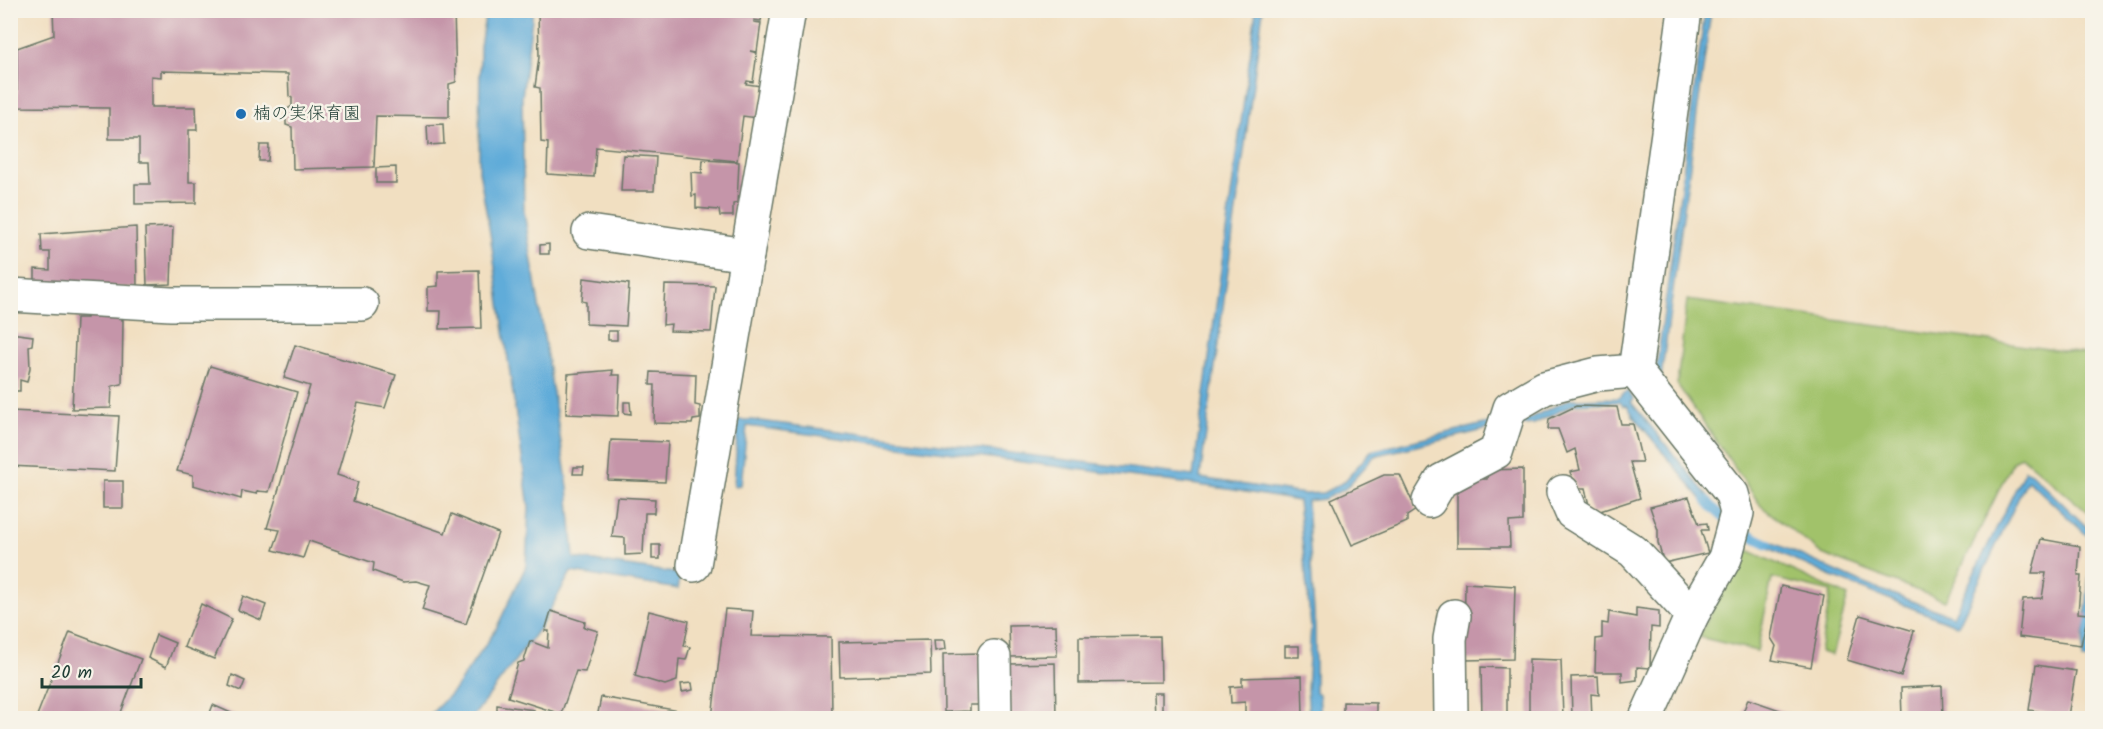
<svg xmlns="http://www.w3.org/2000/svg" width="2103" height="729" font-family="Kalam,'Klee One',sans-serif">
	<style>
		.green { fill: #a1c26b; stroke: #608050; stroke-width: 1.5 }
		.water { fill: #61acd9; stroke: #407486; stroke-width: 1.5 }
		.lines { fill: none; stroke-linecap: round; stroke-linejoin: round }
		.stream { stroke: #61acd9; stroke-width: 10 }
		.building { fill: #c595a9 }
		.minor-casing { stroke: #687665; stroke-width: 36 }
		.minor { stroke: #fff; stroke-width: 33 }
		.poi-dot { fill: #1f6fb2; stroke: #f7f3e8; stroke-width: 2 }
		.labels { text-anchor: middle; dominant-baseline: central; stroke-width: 5; stroke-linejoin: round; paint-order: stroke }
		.poi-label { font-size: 18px; fill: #1f3d34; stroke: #f7f3e8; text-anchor: start }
	</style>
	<rect width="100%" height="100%" fill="#f7f3e8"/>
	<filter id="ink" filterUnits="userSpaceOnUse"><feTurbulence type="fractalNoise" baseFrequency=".0167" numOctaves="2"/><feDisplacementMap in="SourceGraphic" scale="12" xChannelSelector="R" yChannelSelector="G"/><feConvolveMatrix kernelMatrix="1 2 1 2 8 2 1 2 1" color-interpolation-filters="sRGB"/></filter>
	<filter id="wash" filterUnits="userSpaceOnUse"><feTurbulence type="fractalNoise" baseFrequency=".008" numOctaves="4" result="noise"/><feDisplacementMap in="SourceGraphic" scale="24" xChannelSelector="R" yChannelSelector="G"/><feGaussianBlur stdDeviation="1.35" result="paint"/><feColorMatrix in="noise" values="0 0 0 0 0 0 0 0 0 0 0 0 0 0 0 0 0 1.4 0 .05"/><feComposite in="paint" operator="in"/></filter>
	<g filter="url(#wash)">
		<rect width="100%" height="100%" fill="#f1dfc1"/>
		<g class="green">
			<path d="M1687,300L2092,355V516L2021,456L2013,461L1945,601L1822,554L1761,506L1677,384Z"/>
			<path d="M1743,548L1848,596L1832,655L1820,652L1831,592L1772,578L1757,651L1699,637Z"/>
		</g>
		<g class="water">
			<path d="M1263,10L1200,478L1305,494L1323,493L1344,482L1371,451L1497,421L1528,419L1570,399L1618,398L1627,391L1634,399L1631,402L1716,506L1711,511L1634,417L1627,405L1623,406L1620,402L1574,404L1534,424L1493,428L1378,455L1374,457L1345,489L1324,499L1307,501L1315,628V691L1319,694L1321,718H1309L1307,689L1311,627L1298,501L1228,489L747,426L741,485L734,486L738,420H752L1193,476L1256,11Z"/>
			<path d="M486,11H533L522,97L524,212L568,487L574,558L681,574L678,589L571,572L541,626L472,718H427L455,689L495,631L526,566L529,507L490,233L479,171L480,46Z"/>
			<path d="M1705,11H1711L1660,385L1656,371Z"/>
			<path d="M2025,470L2031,473L2092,532V661L2082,660L2092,540L2028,480L2026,482L1958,626L1830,576L1754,541L1756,535L1867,585L1953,616Z"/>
		</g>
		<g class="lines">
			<path class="stream" d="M1706,500C1721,519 1746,534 1768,544"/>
		</g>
		<g id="blocks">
			<g class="building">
				<path d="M53,10H454L456,82L449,84V117L376,116L374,167L293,169L292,127L286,125V110L292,106V98L289,96L288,74L161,71V77L151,76V107H196L197,130H189V182H196V203L135,204V184H150L149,162H139V139H109V108L17,107V48L54,35Z"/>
				<path d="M538,10H763L761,21L754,20V22L761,23L757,52L750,51L757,53L753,82L747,81L746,84L761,86L757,118L743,116L737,161L596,147L594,177L547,174L548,143L541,142L540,88L535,87L539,57Z"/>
				<path d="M443,124L444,144L428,145L427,125Z"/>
				<path d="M260,145H269L268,161H259Z"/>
				<path d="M623,155L656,157L654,191H621Z"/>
				<path d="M703,160L739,162L737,203L733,204V216H720L719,210L696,208V195L692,196L691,172L702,173Z"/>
				<path d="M396,167V183H376V168Z"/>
				<path d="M136,227L137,288L35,285V269L50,270V252H42L41,234Z"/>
				<path d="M173,227L171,284L147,285L145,228Z"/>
				<path d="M549,244V254H540V245Z"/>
				<path d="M479,270L481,328L440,329L441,311H428V287L438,286V271Z"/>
				<path d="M584,278L629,284L626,326L586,324V302L582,301Z"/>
				<path d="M665,285L715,286L711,332L670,331L671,324L663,325Z"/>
				<path d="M88,312H121V320H123L122,384L112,386L111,408L72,409L76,318H87Z"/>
				<rect x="608" y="331" width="9" height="9"/>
				<path d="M10,333L33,336L32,345L29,346L30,368L27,382L20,380V391H10Z"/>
				<path d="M295,345L396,375L385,408L358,403L337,475L358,482L353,501L445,533L452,514L498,533L466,624L422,610L430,585L416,581L403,582L373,571L374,563L309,541L303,558L273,550L280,530L267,528L310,386L284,378Z"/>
				<path d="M210,366L297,392L269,492L257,491L256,494L242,491L241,499L193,485V475L177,471Z"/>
				<path d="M613,370L612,375H620L618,416L566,414L568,374Z"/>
				<path d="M651,372L696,374L695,405L700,406V419L693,420L692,424L654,423L655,385H650Z"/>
				<path d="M624,402H630L631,414L624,413Z"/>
				<path d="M1576,406L1617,407L1621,424H1633L1642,462H1630L1640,498L1591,514L1585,488H1577L1570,472L1580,470L1575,449L1567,453L1558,429H1548L1549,419Z"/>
				<path d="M10,411L119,416L115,471L10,466Z"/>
				<path d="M611,440L668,442L665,482L608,480Z"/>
				<path d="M574,467H584L583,474H573Z"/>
				<path d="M1523,469V521L1509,522L1510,547H1457V487L1463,479H1487L1488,470Z"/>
				<path d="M1384,475H1400L1416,510L1407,516V522L1352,545L1331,499Z"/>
				<rect x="103" y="481" width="20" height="27"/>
				<path d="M617,497L655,499L654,513H645L643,554L625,555V538L612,537Z"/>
				<path d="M1689,497L1699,524L1707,523L1708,530H1701L1708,553L1664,563L1658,543V530L1650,507Z"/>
				<path d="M2041,539L2080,546L2078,576H2081L2078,613L2088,614L2081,645L2019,637L2023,599L2042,598L2046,573H2032Z"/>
				<rect x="652" y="545" width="8" height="14"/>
				<path d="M1465,583L1515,586L1513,659L1464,660Z"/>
				<path d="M1781,586L1824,596L1811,667L1772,660L1776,646L1771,638Z"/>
				<path d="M243,596L266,605L261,620L238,610Z"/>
				<path d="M201,604L232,619L214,659L184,647Z"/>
				<path d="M1636,608L1659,611V628L1651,627L1650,668L1637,667V680L1622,682V672H1595L1596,639L1602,638V623L1608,624L1609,612L1636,617Z"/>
				<path d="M725,609L753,611L751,636L831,637L832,718H712Z"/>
				<path d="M551,611L585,622L584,627L598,631L585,672L576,671L561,714L508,697L518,663L524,661L530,641L548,648L549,631H545Z"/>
				<path d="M649,611L689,621L684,646L690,647L686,660L679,659L677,681L665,685L635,676Z"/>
				<path d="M1860,615L1914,631L1901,676L1847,660Z"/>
				<path d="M1056,625L1057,656L1010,657L1009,626Z"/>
				<path d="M70,632L141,659L119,718H36Z"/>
				<path d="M156,635L175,643L166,667L148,658Z"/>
				<path d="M1160,636L1161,682L1079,683V637Z"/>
				<path d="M930,640L931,674L840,677L839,642Z"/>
				<path d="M934,640H945L946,649L935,651Z"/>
				<rect x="1285" y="646" width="14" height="11"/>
				<path d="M980,653V705H970V711L944,712L943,654Z"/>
				<path d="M1529,659L1561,660L1563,718H1529Z"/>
				<path d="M1055,663L1056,718H1011L1008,664Z"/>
				<path d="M2036,665L2076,671L2068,716L2029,710Z"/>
				<path d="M1481,667L1507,668V718H1482Z"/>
				<path d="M232,675L245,681L241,691L229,686Z"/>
				<path d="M1302,676L1303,715L1298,716V718H1245V702L1231,703L1230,687L1242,686V678Z"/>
				<path d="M1598,676L1599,695L1591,694L1592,718H1572L1571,677Z"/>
				<path d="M692,683L693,690L682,692L681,684Z"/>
				<path d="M1942,686L1943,718H1902L1901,688Z"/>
				<path d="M1153,693H1162V718H1154Z"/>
				<path d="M601,697L691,713L690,718H597Z"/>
				<path d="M1748,699L1794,715L1793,718H1751L1742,715Z"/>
				<path d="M1343,702L1376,703V718H1343Z"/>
				<path d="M213,705L240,717L239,718H208Z"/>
				<path d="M497,705L534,710L533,718H497Z"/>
			</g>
		</g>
	</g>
	<g filter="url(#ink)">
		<use href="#blocks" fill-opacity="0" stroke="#687665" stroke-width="1.5"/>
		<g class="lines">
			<g class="minor-casing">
				<g id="minor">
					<path d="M589,232L747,255"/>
					<path d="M10,295L171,304H362"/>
					<path d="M1635,371L1685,10"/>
					<path d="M1563,492L1572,513L1633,551L1692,615"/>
					<path d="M1429,501L1441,481L1496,452L1510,408L1544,388L1598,374L1635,371L1732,494L1737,513L1725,558L1692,615L1646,718"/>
					<path d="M694,565L789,10"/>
					<path d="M994,657L995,718"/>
					<path d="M1451,718L1450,639L1454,616"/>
				</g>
			</g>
			<use href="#minor" class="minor"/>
		</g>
	</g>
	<circle class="poi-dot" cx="241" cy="114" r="6"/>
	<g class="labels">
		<g class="poi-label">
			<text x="253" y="114">楠の実保育園</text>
		</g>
	</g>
	<rect width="2103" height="729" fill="none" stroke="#f7f3e8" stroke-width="36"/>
	<path d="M42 678v9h99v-9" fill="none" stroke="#1f3d34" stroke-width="3"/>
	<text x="51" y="678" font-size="18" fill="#1f3d34" stroke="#f7f3e8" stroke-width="4.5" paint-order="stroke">20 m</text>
</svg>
